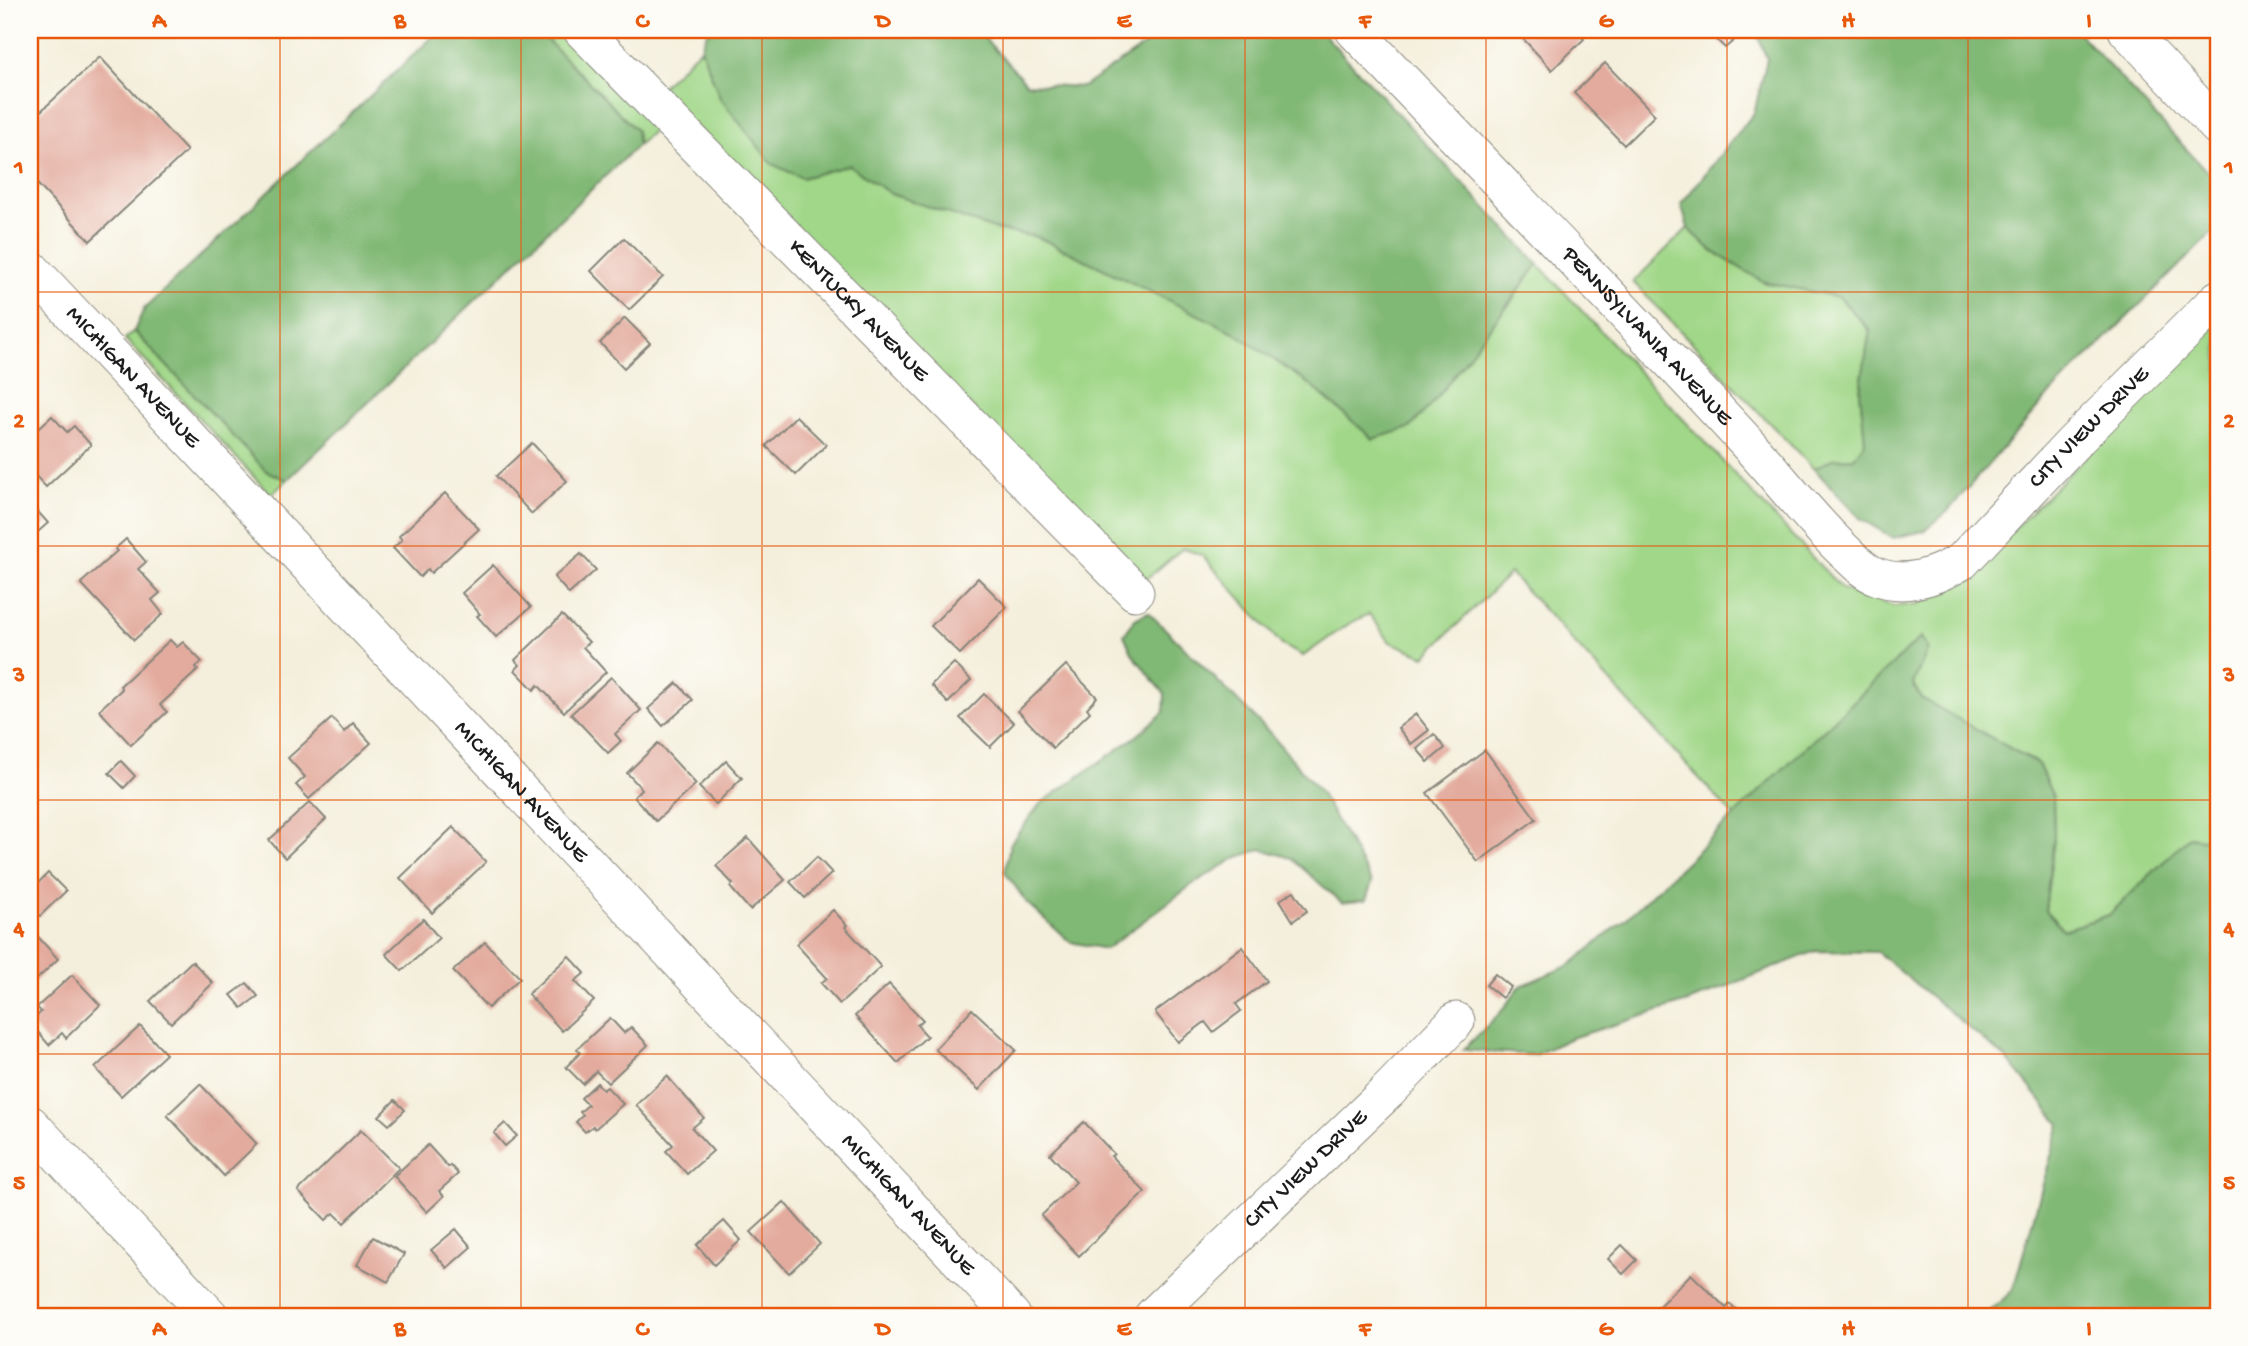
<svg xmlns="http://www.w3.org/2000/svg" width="2248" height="1346" font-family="'Gochi Hand',sans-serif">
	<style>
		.green { fill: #a0d788; stroke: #5e7a52; stroke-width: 2 }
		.forest { fill: #80b874; stroke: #4e6a48; stroke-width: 2 }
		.building { fill: #e3ab9e }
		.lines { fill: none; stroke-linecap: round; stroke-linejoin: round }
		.street-casing { stroke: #88867c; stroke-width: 39 }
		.street { stroke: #fff; stroke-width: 37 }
		.grid { fill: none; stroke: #e8590c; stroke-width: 2; stroke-opacity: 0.55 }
		.labels { text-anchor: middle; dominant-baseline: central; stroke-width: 7; stroke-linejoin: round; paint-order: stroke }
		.street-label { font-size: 23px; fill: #1c1c1c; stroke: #fdfcf7 }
		.neatline { fill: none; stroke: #e8590c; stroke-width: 2.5 }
		.grid-label { font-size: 23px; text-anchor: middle; font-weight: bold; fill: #e8590c }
	</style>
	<rect width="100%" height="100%" fill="#fdfcf7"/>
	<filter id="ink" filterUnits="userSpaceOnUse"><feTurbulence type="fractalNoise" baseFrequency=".0143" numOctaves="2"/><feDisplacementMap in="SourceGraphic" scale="14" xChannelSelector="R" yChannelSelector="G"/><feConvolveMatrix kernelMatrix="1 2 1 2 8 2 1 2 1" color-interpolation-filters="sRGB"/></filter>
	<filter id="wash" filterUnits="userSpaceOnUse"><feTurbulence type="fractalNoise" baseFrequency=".00686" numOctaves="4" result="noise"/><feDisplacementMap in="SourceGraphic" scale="28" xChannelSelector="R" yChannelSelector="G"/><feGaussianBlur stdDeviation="1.57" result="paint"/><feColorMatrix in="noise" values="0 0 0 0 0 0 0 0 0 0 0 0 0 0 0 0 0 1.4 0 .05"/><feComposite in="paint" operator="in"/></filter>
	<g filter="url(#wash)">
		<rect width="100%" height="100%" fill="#f4efdc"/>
		<g class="green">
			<path d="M537,30H567L659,125L638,145L636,130Z"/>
			<path d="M701,48L720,98L802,178L849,165L891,194L997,230L1038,237L1234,332L1312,386L1373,439L1508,306L1538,264L1842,589L1894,606L1918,604L1953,585L2015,528L2218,323V841L2189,837L2109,915L2064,930L2045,911L2054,839L2053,797L2038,764L1921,698L1913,684L1928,648L1921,637L1734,816L1510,573L1425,656L1390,642L1369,614L1350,623L1303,656L1282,645L1203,556L1183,548L1144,581L658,90Z"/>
			<path d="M1688,228L1712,251L1764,282L1839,297L1870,331L1860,391L1865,442L1854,458L1832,459L1814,469L1633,282Z"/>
			<path d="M134,331L266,470L287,480L271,495L125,339Z"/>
		</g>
		<g class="forest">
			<path d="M440,30H537L636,130L638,145L287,480L266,471L134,331L144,309Z"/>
			<path d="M708,30H977L1027,84L1083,87L1167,30H1320L1538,264L1436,399L1410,428L1373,439L1312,386L1234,332L1038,237L997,230L891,194L849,165L802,178L772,164L720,98L701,48Z"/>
			<path d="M1755,30H2076L2214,179L2218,189V227L2049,395L1947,512L1924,531L1893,538L1861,519L1814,469L1832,459L1854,458L1865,442L1860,391L1870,330L1839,297L1764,282L1712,251L1688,228L1681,204L1754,113L1767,59Z"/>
			<path d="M1148,612L1269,732L1320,792L1372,882L1366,900L1342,903L1291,858L1261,849L1236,858L1193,884L1106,949L1070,942L1027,903L1005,872L1010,844L1040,804L1138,735L1164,712L1165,694L1133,655L1124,635L1135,619Z"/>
			<path d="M1921,637L1928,648L1913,684L1921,698L2038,764L2053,797L2054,839L2045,910L2063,930L2109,915L2189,837L2218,841V1316H1985L2013,1290L2060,1124L2008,1060L1877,952L1815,951L1688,1002L1571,1038L1535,1055L1463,1050L1500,1013L1520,986L1570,965L1626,919Z"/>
		</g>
		<g id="blocks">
			<g class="building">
				<path d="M1515,30H1575L1584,39L1552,70Z"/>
				<path d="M1714,30H1731L1738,37L1725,48L1710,33Z"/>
				<path d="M100,57L187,151L90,241L30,176V121Z"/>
				<path d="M1605,63L1655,115L1624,145L1574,93Z"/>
				<path d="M624,238L663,277L629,310L591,271Z"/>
				<path d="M625,318L650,343L624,368L600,343Z"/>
				<path d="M52,416L67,432L74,426L91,445L46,487L30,470V436Z"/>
				<path d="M796,416L826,445L796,475L766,446Z"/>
				<path d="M532,443L567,481L532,514L496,476Z"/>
				<path d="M445,493L479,529L431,573L428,569L420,577L393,548L402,540L399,536Z"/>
				<path d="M30,503L48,523L30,539Z"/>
				<path d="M126,539L146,562L138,569L160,593L152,600L163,614L134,640L81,583L117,551L115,549Z"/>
				<path d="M581,554L596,570L569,594L554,577Z"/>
				<path d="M493,565L531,607L496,637L477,616L480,614L462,593Z"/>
				<path d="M978,578L1007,607L960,654L931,626Z"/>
				<path d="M562,615L589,642L583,647L606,672L564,712L538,685L534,690L515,670L520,665L515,660Z"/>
				<path d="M170,640L177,647L183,642L202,662L196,667L198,670L160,705L167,712L131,745L99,710L122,689L120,686Z"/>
				<path d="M954,663L971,680L948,703L931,685Z"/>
				<path d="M1066,665L1097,697L1087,708L1090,712L1053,748L1018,711Z"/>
				<path d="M611,677L641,710L615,734L621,741L608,753L571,714Z"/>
				<path d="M677,683L693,700L663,726L648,709Z"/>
				<path d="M984,694L1014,723L990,747L960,718Z"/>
				<path d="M1416,714L1429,730L1411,744L1398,728Z"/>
				<path d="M332,718L344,732L353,723L371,743L309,799L296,785L305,777L288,758Z"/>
				<path d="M1434,734L1445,748L1428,762L1417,749Z"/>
				<path d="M658,743L696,784L656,821L634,797L642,789L627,773Z"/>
				<path d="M1485,750L1536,819L1478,862L1427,793Z"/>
				<path d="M121,761L135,776L124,788L109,773Z"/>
				<path d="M726,761L742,778L716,804L699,787Z"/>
				<path d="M310,802L326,819L285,858L269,840Z"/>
				<path d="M453,827L486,862L432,913L400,878Z"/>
				<path d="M748,838L785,880L750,910L730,887L733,884L716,866Z"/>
				<path d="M817,857L832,873L805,898L790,882Z"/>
				<path d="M48,873L66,891L40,916L30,905V891Z"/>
				<path d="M1294,891L1307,911L1293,921L1280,900Z"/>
				<path d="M833,910L847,925L845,927L881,967L840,1004L821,983L827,978L796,944Z"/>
				<path d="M423,919L439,938L402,971L386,954Z"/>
				<path d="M30,928L58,959L30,986Z"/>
				<path d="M485,942L520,978L488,1008L453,971Z"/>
				<path d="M1242,947L1267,981L1236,1004L1241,1011L1213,1032L1205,1022L1178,1042L1155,1012Z"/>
				<path d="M569,956L585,973L575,981L594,1001L562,1031L528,994Z"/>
				<path d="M192,961L213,983L171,1023L150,1001Z"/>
				<path d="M1495,974L1511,987L1502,998L1486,985Z"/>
				<path d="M72,975L100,1005L66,1038L62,1033L49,1045L30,1023L41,1012L37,1007Z"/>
				<path d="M247,983L258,996L242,1008L231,995Z"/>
				<path d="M889,984L923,1020L917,1025L927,1036L898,1063L855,1016Z"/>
				<path d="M972,1009L1016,1050L979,1090L935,1049Z"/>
				<path d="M610,1018L624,1033L631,1027L648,1045L608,1083L596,1071L583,1084L566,1067L580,1053L577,1049Z"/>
				<path d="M140,1026L166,1054L121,1096L95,1068Z"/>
				<path d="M667,1076L704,1118L692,1128L713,1151L687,1174L666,1151L673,1145L636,1105Z"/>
				<path d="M597,1083L603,1090L607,1087L623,1104L595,1129L593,1126L585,1132L576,1122L583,1115L580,1112L588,1105L581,1098Z"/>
				<path d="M200,1084L257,1144L224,1176L167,1115Z"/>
				<path d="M395,1100L405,1110L389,1125L379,1116Z"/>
				<path d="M1084,1122L1114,1154L1111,1156L1145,1192L1079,1256L1041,1216L1076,1182L1050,1154Z"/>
				<path d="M505,1123L517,1136L505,1146L494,1133Z"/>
				<path d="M361,1130L399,1168L344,1223L334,1213L326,1220L298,1191Z"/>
				<path d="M428,1145L448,1167L450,1165L458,1174L439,1191L444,1196L427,1212L394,1176Z"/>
				<path d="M784,1202L820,1244L789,1273L751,1232Z"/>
				<path d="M724,1221L741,1240L714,1265L697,1245Z"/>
				<path d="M456,1229L471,1247L447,1268L431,1250Z"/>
				<path d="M373,1237L404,1254L388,1282L357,1265Z"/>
				<path d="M30,1240L37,1248L30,1255Z"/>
				<path d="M1622,1245L1637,1260L1623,1274L1608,1259Z"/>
				<path d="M1691,1274L1726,1308L1730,1304L1743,1316H1657L1653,1312Z"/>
			</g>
		</g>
	</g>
	<g filter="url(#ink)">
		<use href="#blocks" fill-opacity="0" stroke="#88867c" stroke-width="2"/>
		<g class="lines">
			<g class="street-casing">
				<g id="street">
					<path id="s1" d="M582,30L1135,592"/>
					<path id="s2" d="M1354,30C1485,168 1619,304 1748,444C1780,479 1809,517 1843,550C1853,559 1864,572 1876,576C1906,588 1937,576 1962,561L2072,444L2218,299"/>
					<path d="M2127,30L2218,127"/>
					<path id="s3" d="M30,268L1012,1316"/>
					<path d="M30,1124L210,1316"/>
					<path id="s4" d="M1153,1316L1387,1092L1456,1021"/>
				</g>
			</g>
			<use href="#street" class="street"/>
		</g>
	</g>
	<path class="grid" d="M280,30V1316M521,30V1316M762,30V1316M1003,30V1316M1245,30V1316M1486,30V1316M1727,30V1316M1968,30V1316M30,292H2218M30,546H2218M30,800H2218M30,1054H2218"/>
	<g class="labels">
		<g class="street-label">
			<text stroke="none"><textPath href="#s1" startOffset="394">KENTUCKY AVENUE</textPath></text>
			<text stroke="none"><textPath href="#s2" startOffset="424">PENNSYLVANIA AVENUE</textPath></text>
			<text stroke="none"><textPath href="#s3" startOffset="150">MICHIGAN AVENUE</textPath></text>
			<text stroke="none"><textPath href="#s2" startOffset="1031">CITY VIEW DRIVE</textPath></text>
			<text stroke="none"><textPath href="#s3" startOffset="718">MICHIGAN AVENUE</textPath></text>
			<text stroke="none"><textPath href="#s4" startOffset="212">CITY VIEW DRIVE</textPath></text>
			<text stroke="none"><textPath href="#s3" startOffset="1284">MICHIGAN AVENUE</textPath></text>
		</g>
	</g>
	<rect width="2248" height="1346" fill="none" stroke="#fdfcf7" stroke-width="77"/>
	<rect x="38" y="38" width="2172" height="1270" class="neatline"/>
	<g class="grid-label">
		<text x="159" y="27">A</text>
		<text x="400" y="27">B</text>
		<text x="642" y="27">C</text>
		<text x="883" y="27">D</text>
		<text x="1124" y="27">E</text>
		<text x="1365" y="27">F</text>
		<text x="1606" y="27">G</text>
		<text x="1848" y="27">H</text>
		<text x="2089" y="27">I</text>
		<text x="19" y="173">1</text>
		<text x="2229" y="173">1</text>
		<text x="19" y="427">2</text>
		<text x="2229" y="427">2</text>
		<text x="19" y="681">3</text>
		<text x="2229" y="681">3</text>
		<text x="19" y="935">4</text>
		<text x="2229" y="935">4</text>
		<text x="19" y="1189">5</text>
		<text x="2229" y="1189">5</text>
		<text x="159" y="1335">A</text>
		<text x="400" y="1335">B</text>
		<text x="642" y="1335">C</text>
		<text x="883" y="1335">D</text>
		<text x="1124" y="1335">E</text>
		<text x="1365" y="1335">F</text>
		<text x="1606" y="1335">G</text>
		<text x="1848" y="1335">H</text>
		<text x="2089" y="1335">I</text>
	</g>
</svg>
